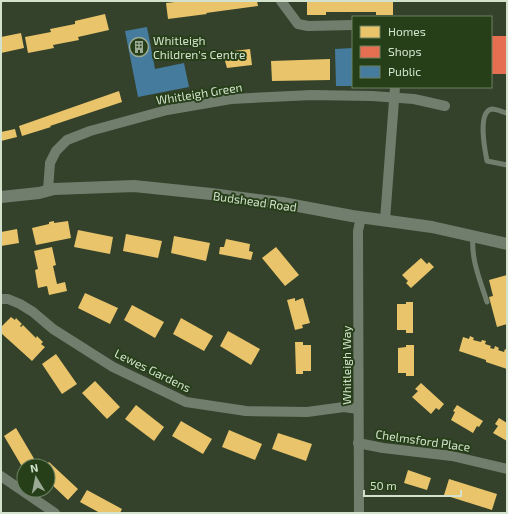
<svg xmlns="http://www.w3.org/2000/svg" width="508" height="514" font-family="'Exo 2',sans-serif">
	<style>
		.homes { fill: #e9c46a }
		.shops { fill: #e76f51 }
		.public { fill: #457b9d }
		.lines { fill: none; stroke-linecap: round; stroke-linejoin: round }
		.service { stroke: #727e6d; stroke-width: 5 }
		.minor { stroke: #727e6d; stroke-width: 10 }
		.tertiary { stroke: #727e6d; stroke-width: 12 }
		.labels { text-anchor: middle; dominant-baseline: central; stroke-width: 4; stroke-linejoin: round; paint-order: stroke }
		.poi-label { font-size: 12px; fill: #d2e2cc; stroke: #263f19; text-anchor: start }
		.street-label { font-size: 12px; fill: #d2e2cc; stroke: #263f19 }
	</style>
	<rect width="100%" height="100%" fill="#34422c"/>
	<g class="homes">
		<path d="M184,1H257L258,6L206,13L207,14L168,19L166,3Z"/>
		<path d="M307,1H393V15H376V12H326V15H307Z"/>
		<path d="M105,14L109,30L78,37L79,40L53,45L54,48L28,53L25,37L51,32L50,29L75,24V21Z"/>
		<path d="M21,33L24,48L1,53V37Z"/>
		<path d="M250,49L252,65L227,68L223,54H226V52Z"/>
		<path d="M330,59V80L272,81L271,61Z"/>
		<path d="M119,91L122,102L50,126L51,127L22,136L19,126Z"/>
		<path d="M15,129L17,137L1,141V132Z"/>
		<path d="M54,221V223L68,221L71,238L36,245L32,228L49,224V222Z"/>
		<path d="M17,229L19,243L1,246V232Z"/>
		<path d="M78,230L113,237L110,254L74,247Z"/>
		<path d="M126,234L162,241L158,258L123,251Z"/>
		<path d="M174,236L210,243L206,261L171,253Z"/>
		<path d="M226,239L250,244L249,251L253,252L251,260L219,254L220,247H224Z"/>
		<path d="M52,247L56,265L53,266L57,284L65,282L67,291L49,295L47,286L38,288L35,270L38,269L34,251Z"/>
		<path d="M276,247L299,275L285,286L262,258Z"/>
		<path d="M421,258L427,264L429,262L434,267L411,288L406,283L408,281L402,275Z"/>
		<path d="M507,275V324L497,327L489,297L493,296L489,280Z"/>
		<path d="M85,293L118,308L110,324L78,308Z"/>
		<path d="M295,298V301L303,298L310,323L302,325L303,328L295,330L287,300Z"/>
		<path d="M406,302H413V333H406V330H397V304H406Z"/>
		<path d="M132,305L164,322L155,338L124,320Z"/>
		<path d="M11,317L15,320L16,318L22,324L20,326L21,327L23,325L36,338L37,336L43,342L41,344L45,347L32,361L1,333V327Z"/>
		<path d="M181,318L213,336L204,351L173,334Z"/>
		<path d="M228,331L260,349L251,365L220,346Z"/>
		<path d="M470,336L474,338L473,340L481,342L482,340L486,341L485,344L491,346L490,348L494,349L495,346L499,348L498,350L504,352L505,349L507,350V369L486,362V360L459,351L463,337L469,339Z"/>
		<path d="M295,342H303V345H311V371H303V374H296Z"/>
		<path d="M406,345H414V376H406V373H398V348L406,347Z"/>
		<path d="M56,354L77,384L62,394L42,364Z"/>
		<path d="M95,381L120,407L107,419L82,393Z"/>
		<path d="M421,383L444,404L439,410L436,408L431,414L412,397L418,391L415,389Z"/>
		<path d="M136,405L164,427L154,441L125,419Z"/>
		<path d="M457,405L483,421L479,427L477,426L473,433L451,420L455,412L453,411Z"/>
		<path d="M499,418L507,423V441L493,433L498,426L495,424Z"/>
		<path d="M181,421L212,439L203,454L172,436Z"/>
		<path d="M16,428L36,462L31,466H24V470L4,436Z"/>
		<path d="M229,430L262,444L255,460L222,447Z"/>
		<path d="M278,433L312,444L306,461L272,449Z"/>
		<path d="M49,462L78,489L68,500L48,481V466H45Z"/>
		<path d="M408,470L431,478L427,490L404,483Z"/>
		<path d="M449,479L497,494L492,510L444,495Z"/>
		<path d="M87,490L122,509L120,513H100L80,502Z"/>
	</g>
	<rect class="shops" x="491" y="36" width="16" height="38"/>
	<g class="public">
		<path d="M147,27L155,69L184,63L189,87L138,97L125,31Z"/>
		<path d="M353,48V86H336L335,49Z"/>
	</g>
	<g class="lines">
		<g class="service">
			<path d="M507,113C503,112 496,109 492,109C477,111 485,151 487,161L507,165"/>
			<path d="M473,237C471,260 480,280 487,302"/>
		</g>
		<g class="minor">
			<path d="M281,1L298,24L308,26L353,25"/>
			<path d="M48,190L50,163L56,151L67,140L90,131L167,110L231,99L312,95L372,96L414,99L445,106"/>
			<path d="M385,220L395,87"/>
			<path d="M1,299H8L20,304L33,312L53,329L113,367L186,402L246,411L307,412L344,407L358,409"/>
			<path d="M358,443L383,448L452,456L507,469"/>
			<path d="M1,476L55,513"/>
			<path d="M359,513L358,231L361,217"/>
		</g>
		<path class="tertiary" d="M1,197L39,193L54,189L134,186L211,194L282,203L352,216L432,227L507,244"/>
	</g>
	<defs>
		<g id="building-ring" transform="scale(1)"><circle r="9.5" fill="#263f19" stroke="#9baa94" stroke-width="1.5"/><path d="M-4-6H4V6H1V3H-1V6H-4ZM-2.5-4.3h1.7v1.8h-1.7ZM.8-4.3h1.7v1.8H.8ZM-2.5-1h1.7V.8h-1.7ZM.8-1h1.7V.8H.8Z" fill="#9baa94"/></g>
	</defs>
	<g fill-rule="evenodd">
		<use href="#building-ring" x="139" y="47"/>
	</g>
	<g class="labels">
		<g class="poi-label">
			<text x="153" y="40">Whitleigh<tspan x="153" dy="14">Children's Centre</tspan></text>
		</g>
		<g class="street-label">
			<text transform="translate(199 93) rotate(-9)">Whitleigh Green</text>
			<text transform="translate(255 201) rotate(8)">Budshead Road</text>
			<text transform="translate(346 365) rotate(-90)">Whitleigh Way</text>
			<text transform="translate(153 370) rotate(26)">Lewes Gardens</text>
			<text transform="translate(423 440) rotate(8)">Chelmsford Place</text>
		</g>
	</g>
	<rect width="508" height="514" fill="none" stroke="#d2e2cc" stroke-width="4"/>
	<rect x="352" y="16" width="140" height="72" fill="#263f19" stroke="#6b8061"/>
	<rect x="360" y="26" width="20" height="12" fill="#e9c46a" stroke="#6b8061"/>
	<text x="388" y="36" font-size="12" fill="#d2e2cc">Homes</text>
	<rect x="360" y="46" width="20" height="12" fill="#e76f51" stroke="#6b8061"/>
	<text x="388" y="56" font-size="12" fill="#d2e2cc">Shops</text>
	<rect x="360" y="66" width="20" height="12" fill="#457b9d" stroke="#6b8061"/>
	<text x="388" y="76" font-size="12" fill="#d2e2cc">Public</text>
	<g transform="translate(36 478) rotate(350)"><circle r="19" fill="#263f19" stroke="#6b8061"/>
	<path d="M0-3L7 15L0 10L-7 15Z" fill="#9baa94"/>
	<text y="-6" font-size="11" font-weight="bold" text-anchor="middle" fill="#d2e2cc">N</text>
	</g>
	<path d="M364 490v6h97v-6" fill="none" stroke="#d2e2cc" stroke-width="2"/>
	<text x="370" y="490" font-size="12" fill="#d2e2cc" stroke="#263f19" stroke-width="3" paint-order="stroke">50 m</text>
</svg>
